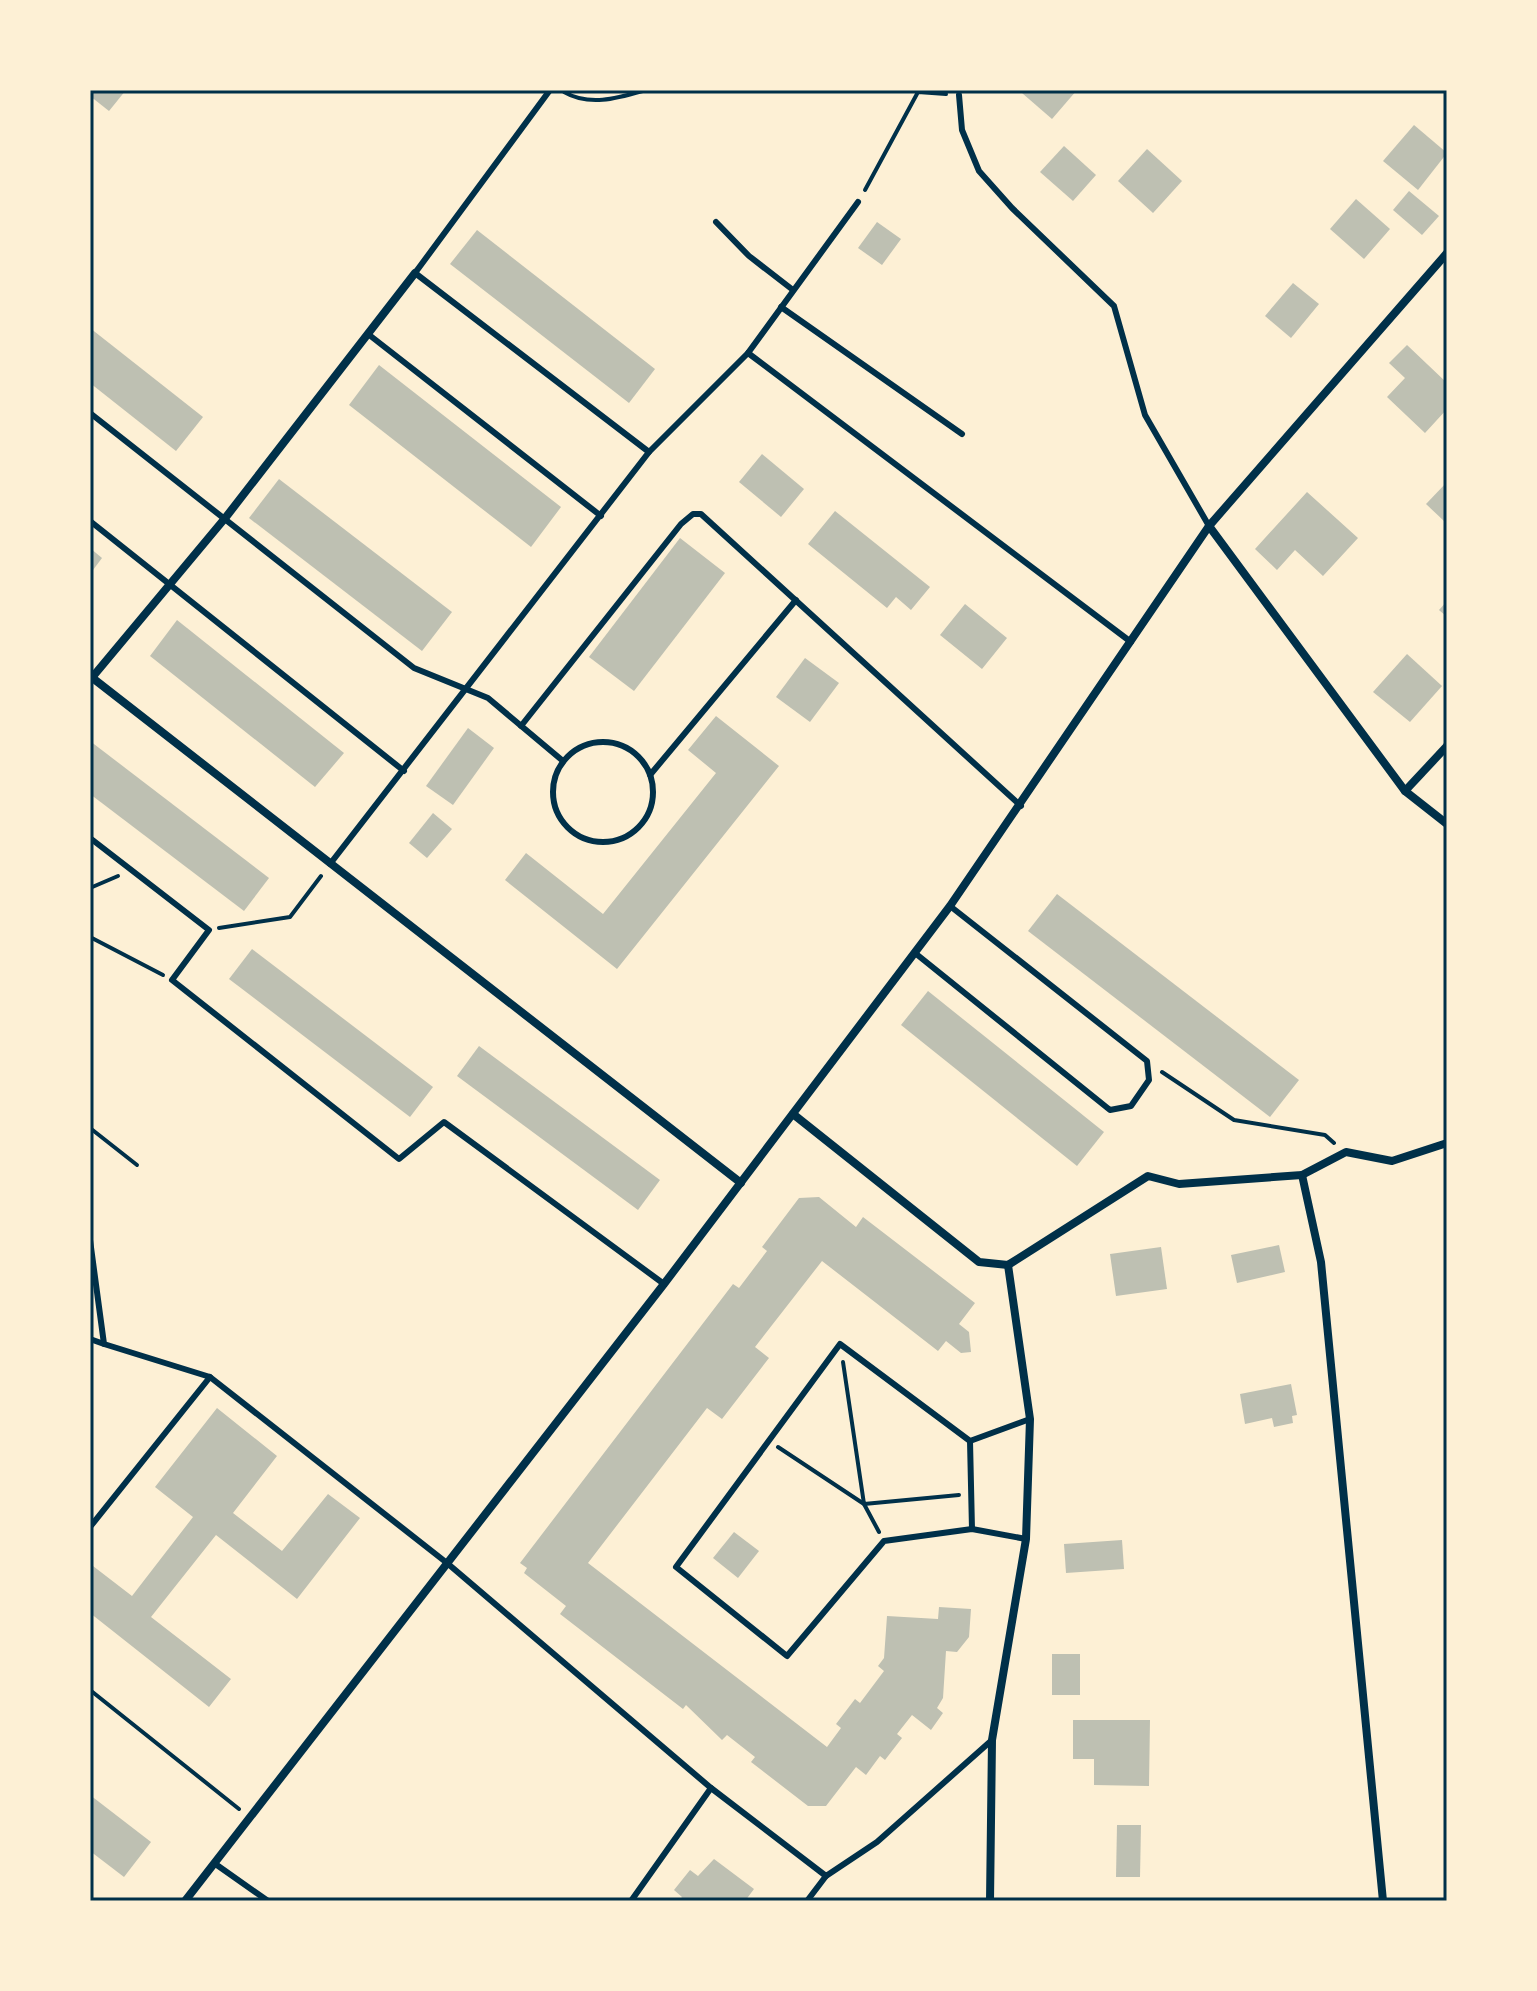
<svg xmlns="http://www.w3.org/2000/svg" width="1537" height="1991" font-family="'Libre Baskerville',serif">
	<style>
		.building { fill: #bec0b2 }
		.lines { fill: none; stroke-linecap: round; stroke-linejoin: round }
		.path { stroke: #003049; stroke-width: 4 }
		.service { stroke: #003049; stroke-width: 6 }
		.minor { stroke: #003049; stroke-width: 8 }
		.neatline { fill: none; stroke: #003049; stroke-width: 3 }
	</style>
	<rect width="100%" height="100%" fill="#fdf0d5"/>
	<g class="building">
		<path d="M90,90H126L109,111L90,96Z"/>
		<path d="M1025,90H1077L1052,119L1022,93Z"/>
		<path d="M1414,125L1447,153L1418,190L1383,161Z"/>
		<path d="M1064,146L1096,175L1073,201L1040,172Z"/>
		<path d="M1147,149L1182,181L1153,213L1118,181Z"/>
		<path d="M1409,191L1439,216L1422,235L1393,210Z"/>
		<path d="M1356,199L1390,229L1364,259L1330,229Z"/>
		<path d="M877,222L901,239L882,265L858,248Z"/>
		<path d="M477,230L655,369L629,403L450,264Z"/>
		<path d="M1293,283L1319,304L1291,338L1265,316Z"/>
		<path d="M90,328L203,417L176,451L90,383Z"/>
		<path d="M1407,345L1447,383V409L1425,433L1387,397L1405,378L1389,363Z"/>
		<path d="M379,365L561,507L531,547L349,405Z"/>
		<path d="M762,454L804,489L781,517L739,482Z"/>
		<path d="M279,479L452,612L422,651L249,518Z"/>
		<path d="M1447,482V520L1445,522L1426,504Z"/>
		<path d="M1307,492L1358,538L1323,576L1295,550L1277,570L1255,549Z"/>
		<path d="M835,511L930,587L911,610L896,597L887,608L808,544Z"/>
		<path d="M680,538L725,573L634,691L589,657Z"/>
		<path d="M90,548L102,558L90,574Z"/>
		<path d="M1447,601V617L1439,610Z"/>
		<path d="M965,604L1007,638L982,669L940,635Z"/>
		<path d="M177,620L344,753L315,787L150,656Z"/>
		<path d="M1407,654L1442,686L1410,722L1373,692Z"/>
		<path d="M805,658L839,683L810,722L776,697Z"/>
		<path d="M716,716L779,766L617,969L505,880L526,853L603,914L716,773L688,750Z"/>
		<path d="M468,728L494,748L453,805L426,786Z"/>
		<path d="M90,741L269,878L244,911L90,794Z"/>
		<path d="M433,813L452,829L427,858L409,843Z"/>
		<path d="M1057,894L1299,1080L1270,1117L1028,931Z"/>
		<path d="M252,949L433,1087L410,1117L229,979Z"/>
		<path d="M928,991L1104,1132L1077,1166L901,1025Z"/>
		<path d="M479,1046L660,1180L638,1210L457,1076Z"/>
		<path d="M819,1197L856,1227L863,1217L975,1303L959,1324L969,1332L971,1352L961,1353L946,1341L938,1351L822,1261L755,1347L769,1358L722,1419L707,1408L588,1563L827,1747L841,1728L836,1724L855,1699L860,1703L884,1671L878,1666L884,1658L887,1616L938,1619L939,1607L971,1609L969,1637L957,1652L946,1651L943,1698L937,1708L943,1713L931,1730L912,1715L897,1734L902,1738L885,1760L880,1756L866,1775L856,1767L826,1806H808L751,1762L755,1757L727,1735L722,1740L686,1705L683,1709L560,1614L566,1606L524,1573L527,1568L520,1563L733,1284L739,1288L767,1251L762,1247L799,1198Z"/>
		<path d="M1279,1245L1285,1272L1237,1283L1231,1255Z"/>
		<path d="M1161,1247L1167,1289L1116,1296L1110,1254Z"/>
		<path d="M1291,1384L1297,1415L1292,1416L1293,1423L1274,1427L1272,1418L1245,1424L1240,1394Z"/>
		<path d="M217,1408L277,1456L233,1513L282,1551L328,1494L360,1518L297,1599L216,1535L151,1617L231,1679L209,1707L90,1613V1570L93,1566L132,1596L193,1517L155,1487Z"/>
		<path d="M734,1532L759,1551L738,1578L713,1558Z"/>
		<path d="M1122,1540L1124,1569L1066,1573L1064,1544Z"/>
		<rect x="1052" y="1654" width="28" height="41"/>
		<path d="M1073,1720H1150L1149,1786L1094,1785V1759H1073Z"/>
		<path d="M90,1795L151,1842L124,1877L90,1851Z"/>
		<path d="M1117,1825H1141L1140,1877H1116Z"/>
		<path d="M714,1859L754,1889L745,1901H679L682,1897L674,1890L690,1870L698,1876Z"/>
	</g>
	<g class="lines">
		<g class="path">
			<path d="M564,92C590,107 618,98 646,90"/>
			<path d="M865,190L918,92L946,94"/>
			<path d="M90,888L118,876"/>
			<path d="M219,928L290,917L321,876"/>
			<path d="M90,937L163,975"/>
			<path d="M1162,1072L1234,1120L1325,1135L1334,1143"/>
			<path d="M90,1128L137,1165"/>
			<path d="M843,1362L864,1504L959,1495"/>
			<path d="M778,1447L864,1504L879,1532"/>
			<path d="M90,1690L239,1809"/>
		</g>
		<g class="service">
			<path d="M550,90L415,273L649,452"/>
			<path d="M959,95L962,130L979,171L1012,208L1114,306L1145,415L1209,526"/>
			<path d="M716,222L749,256L793,290"/>
			<path d="M781,307L962,434"/>
			<path d="M368,334L601,516"/>
			<path d="M748,353L1131,642"/>
			<path d="M90,413L414,668L488,698L563,761"/>
			<path d="M90,521L404,771"/>
			<path d="M521,726L681,524L693,514H701L1021,806"/>
			<circle cx="603" cy="792" r="50"/>
			<path d="M650,775L796,600"/>
			<path d="M90,838L209,930L172,980L399,1159L444,1122L664,1284"/>
			<path d="M330,864L649,452L748,353L858,202"/>
			<path d="M915,953L1110,1110L1131,1106L1149,1080L1147,1061L950,906"/>
			<path d="M90,1240L104,1344L210,1377L447,1563L711,1788L826,1876L877,1842L992,1740"/>
			<path d="M90,1339L104,1344"/>
			<path d="M970,1441L972,1529"/>
			<path d="M90,1527L210,1377"/>
			<path d="M1026,1539L972,1529L884,1541L787,1656L676,1567L840,1344L970,1441L1030,1419"/>
			<path d="M214,1863L268,1901"/>
			<path d="M631,1901L711,1788"/>
			<path d="M807,1901L826,1876"/>
		</g>
		<g class="minor">
			<path d="M1209,526L1405,791L1447,824"/>
			<path d="M90,676L741,1183"/>
			<path d="M90,680L226,517L415,273"/>
			<path d="M1405,791L1447,746"/>
			<path d="M793,1114L979,1262L1008,1265L1148,1176L1179,1184L1302,1175L1346,1152L1392,1161L1447,1143"/>
			<path d="M1302,1175L1321,1262L1383,1901"/>
			<path d="M185,1901L664,1284L950,906L1209,526L1447,253"/>
			<path d="M990,1901L992,1740L1026,1539L1030,1419L1008,1265"/>
		</g>
	</g>
	<rect width="1537" height="1991" fill="none" stroke="#fdf0d5" stroke-width="184"/>
	<rect x="92" y="92" width="1353" height="1807" class="neatline"/>
</svg>
